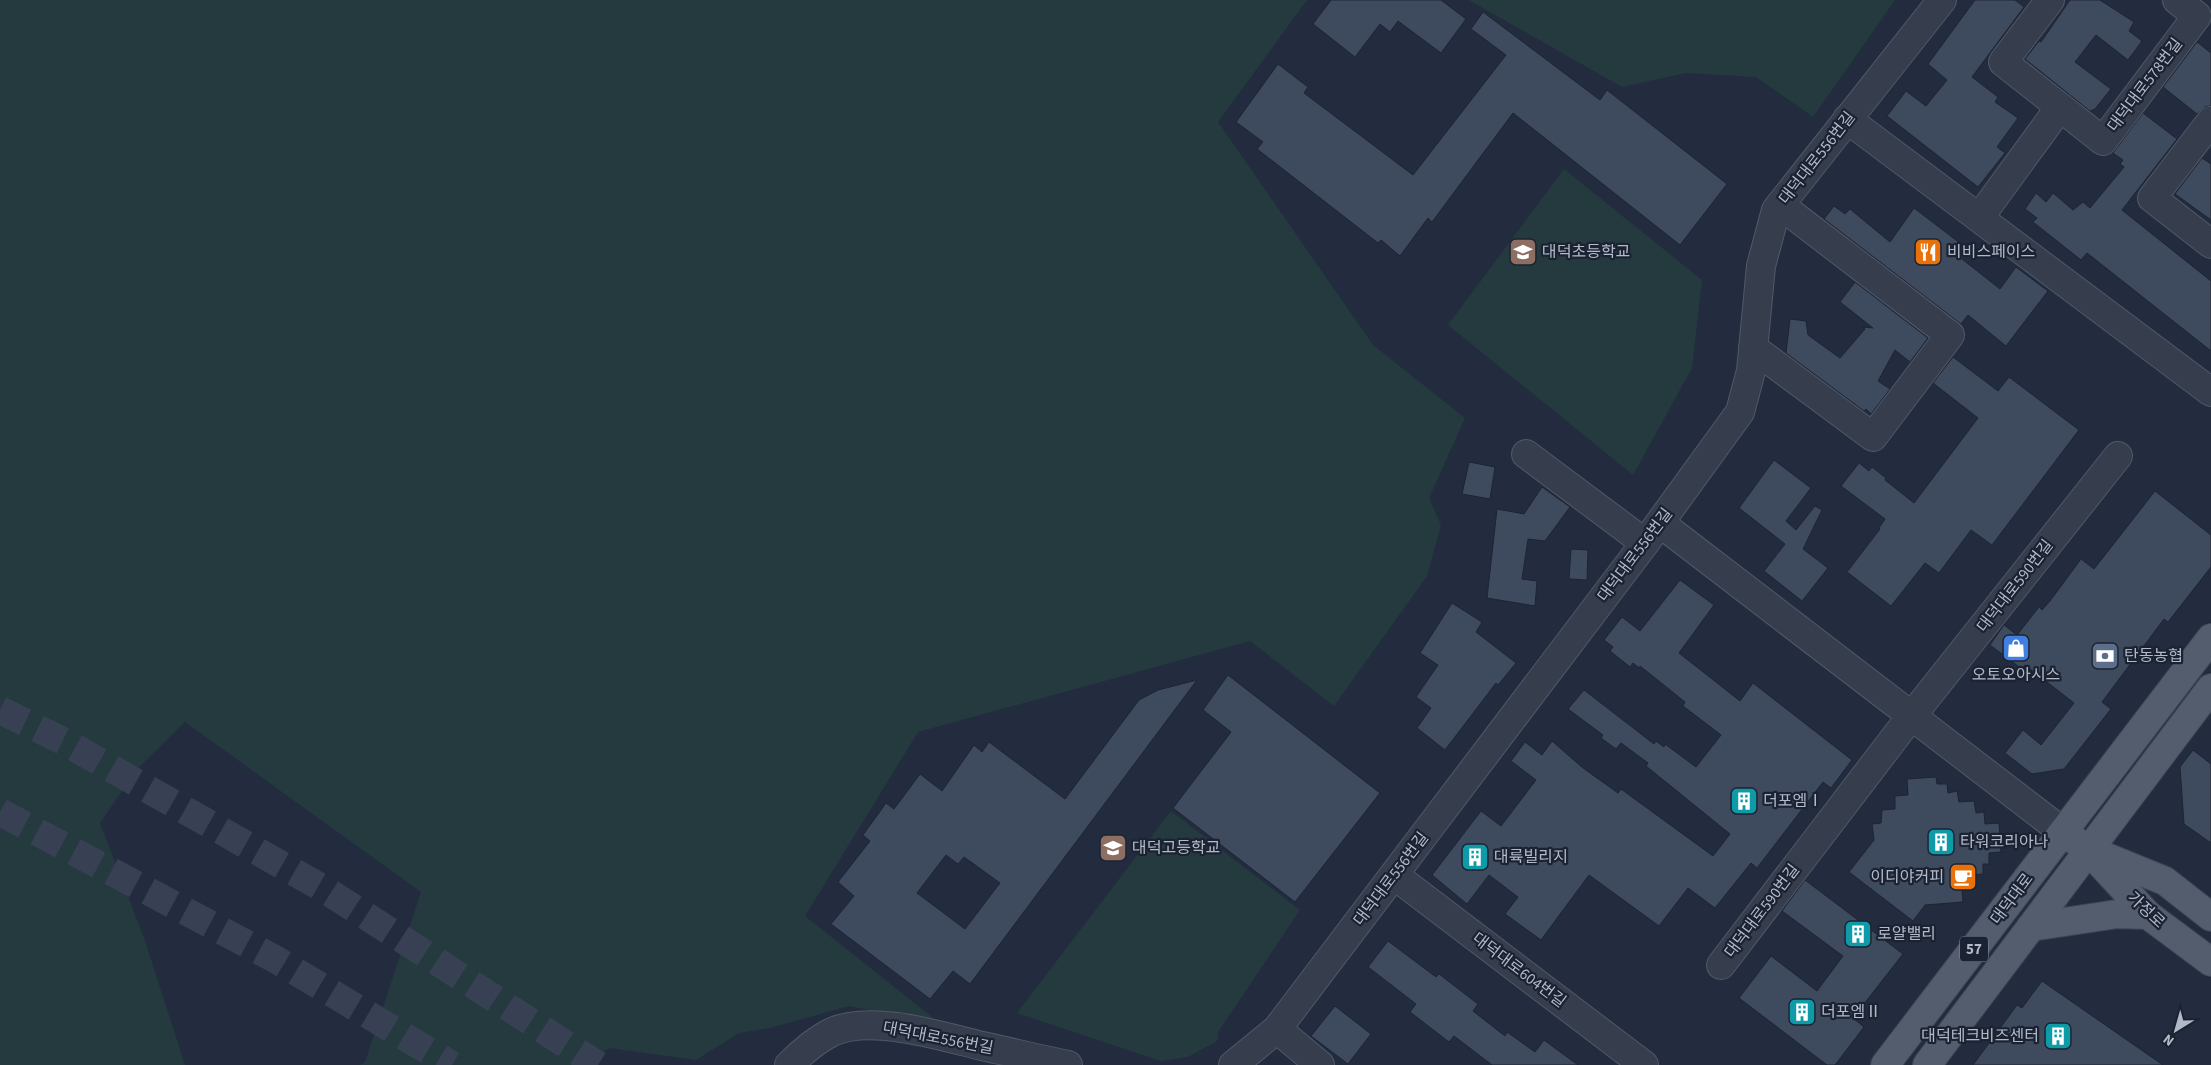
<svg xmlns="http://www.w3.org/2000/svg" width="2211" height="1065" font-family="'Source Sans 3','Noto Sans KR',sans-serif">
	<style>
		.green { fill: #243a3f }
		.building { fill: #3e4a5d; stroke: #1d2534; fill-rule: evenodd }
		.lines { fill: none; stroke-linecap: round; stroke-linejoin: round }
		.major-tunnel { stroke: #384153; stroke-width: 28; stroke-dasharray: 28 14; stroke-linecap: butt }
		.minor-casing { stroke: #515968; stroke-width: 30 }
		.major-casing { stroke: #3f4756; stroke-width: 30 }
		.minor { stroke: #363e4e; stroke-width: 28 }
		.major { stroke: #545d6e; stroke-width: 28 }
		.labels { text-anchor: middle; dominant-baseline: central; stroke-width: 4.5; stroke-linejoin: round; paint-order: stroke }
		.shield { fill: #1b2332; stroke: #858c9c; stroke-width: 1 }
		.shield-label { font-size: 15px; font-weight: bold; fill: #b2b9c9 }
		.street-label { font-size: 16px; fill: #b2b9c9; stroke: #1b2332 }
		.poi-label { font-size: 16px; fill: #b2b9c9; stroke: #1b2332; text-anchor: start }
	</style>
	<rect width="100%" height="100%" fill="#222c3e"/>
	<g class="green">
		<path d="M0,0H1307L1218,122L1373,345L1465,418L1429,498L1441,525L1427,576L1334,706L1250,641L918,732L805,916L942,1025L849,1006L770,1028L739,1033L696,1060L609,1048L586,1065H360L365,1062L421,892L185,722L137,769L100,823L145,941L185,1065H0Z"/>
		<path d="M1469,0H1895L1813,117L1756,77L1686,73L1622,87Z"/>
		<path d="M1564,169L1702,280L1692,368L1633,475L1448,325Z"/>
		<path d="M1171,811L1300,910L1218,1032L1217,1041L1188,1057L1161,1061L1017,1013Z"/>
	</g>
	<g class="building">
		<path d="M1331,0H1441L1466,19L1441,53L1398,21L1390,32L1380,24L1355,57L1313,24Z"/>
		<path d="M1975,0H2015L2024,7L1972,77L1998,97L1995,102L2018,118L1997,147L2005,153L1978,187L1887,116L1906,91L1926,106L1947,80L1928,64Z"/>
		<path d="M2070,0H2100L2134,22L2129,31L2142,41L2128,60L2096,35L2075,62L2111,89L2095,109L2090,111L2025,59L2039,41L2041,42Z"/>
		<path d="M1483,12L1600,100L1607,90L1727,184L1680,245L1513,113L1432,222L1428,218L1400,256L1381,240L1378,243L1257,149L1263,142L1236,122L1278,64L1308,87L1304,93L1413,175L1506,55L1471,29Z"/>
		<path d="M2197,42L2211,53V106L2205,107L2197,114L2163,87Z"/>
		<path d="M2143,113L2177,139L2122,210L2211,281V351L2087,253L2081,260L2033,222L2037,218L2025,209L2036,193L2046,202L2053,193L2073,210L2083,202L2090,208L2124,167L2120,164L2123,160L2113,153Z"/>
		<path d="M2202,158L2211,164V220L2175,194Z"/>
		<path d="M1834,206L1845,214L1850,209L1890,242L1914,208L1969,250L1962,259L2000,289L2016,267L2048,291L2006,346L1968,315L1961,324L1824,219Z"/>
		<path d="M1855,282L1928,338L1910,362L1895,350L1878,381L1890,389L1871,414L1866,409L1864,411L1786,353L1790,319L1806,321L1808,335L1840,358L1865,329L1862,327L1873,328L1840,302Z"/>
		<path d="M1953,357L1998,391L2009,377L2079,430L1992,545L1971,530L1939,573L1925,563L1891,606L1847,572L1880,529L1879,528L1885,519L1841,486L1859,463L1869,471L1872,467L1886,478L1885,480L1914,503L1978,418L1933,383Z"/>
		<path d="M1774,460L1811,488L1786,521L1796,530L1815,506L1822,510L1803,549L1828,568L1802,601L1764,571L1785,544L1739,508Z"/>
		<path d="M1469,462L1495,467L1490,499L1462,494Z"/>
		<path d="M1542,487L1570,507L1545,541L1528,539L1522,579L1537,581L1535,606L1487,598L1497,509L1524,514Z"/>
		<path d="M2155,491L2211,535V567L2168,622L2164,619L2102,702L2111,709L2064,769L2032,774L2005,753L2023,730L2041,745L2074,703L2025,665L2022,669L1990,645L2004,625L2017,635L2039,607L2042,610L2050,601L2081,559L2094,569Z"/>
		<path d="M1571,549L1588,550L1587,580L1569,579Z"/>
		<path d="M1680,580L1714,605L1679,653L1740,701L1753,683L1852,760L1831,788L1823,782L1757,868L1751,863L1715,908L1688,888L1659,926L1589,875L1541,940L1505,914L1518,897L1489,875L1467,904L1432,875L1481,811L1501,826L1536,780L1511,761L1525,742L1542,755L1552,741L1583,768L1618,793L1621,789L1713,856L1730,834L1646,766L1648,763L1621,743L1616,749L1601,738L1603,735L1568,709L1584,690L1654,744L1656,741L1664,747L1665,744L1696,767L1721,735L1683,706L1685,702L1640,666L1639,668L1633,663L1630,667L1610,651L1613,647L1604,640L1622,617L1640,631Z"/>
		<path d="M1452,603L1482,622L1476,632L1516,663L1498,685L1496,683L1445,750L1417,728L1431,708L1416,697L1438,665L1420,653Z"/>
		<path d="M1228,675L1380,793L1295,902L1173,808L1231,732L1203,710Z"/>
		<path d="M1197,680L970,984L953,971L930,999L831,924L854,896L838,882L870,841L863,835L886,803L894,809L920,774L942,791L974,745L982,752L989,742L1065,799L1139,700L1158,690ZM946,855L958,864L964,857L1000,883L965,929L917,893Z"/>
		<path d="M2193,750L2211,764V843L2184,824L2180,767Z"/>
		<path d="M1936,777L1937,784H1947L1948,793L1957,791L1959,802L1974,801L1976,813L1984,812L1985,824L1999,823L2001,852L1989,853V864H1983V874L1970,875V889L1962,890L1963,902L1925,905L1913,921L1849,872L1874,840L1872,824L1881,823L1882,810L1895,809V796L1908,795L1907,779Z"/>
		<path d="M1805,880L1903,954L1853,1018L1864,1027L1835,1065H1827L1739,998L1771,956L1817,991L1843,956L1782,911Z"/>
		<path d="M1388,941L1436,977L1439,974L1478,1004L1473,1011L1505,1036L1507,1032L1535,1052L1544,1040L1578,1065H1492L1454,1036L1449,1042L1410,1012L1416,1004L1368,967Z"/>
		<path d="M2042,981L2163,1065H1973L2017,1005L2022,1008Z"/>
		<path d="M1335,1006L1371,1034L1348,1064L1311,1036Z"/>
	</g>
	<g class="lines">
		<g class="major-tunnel">
			<path d="M0,710L63,741L324,889L598,1065"/>
			<path d="M0,812L275,959L452,1065"/>
		</g>
		<g class="minor-casing">
			<g id="minor">
				<path d="M2050,0L2003,62L2060,107"/>
				<path d="M1847,119L2211,392"/>
				<path d="M2211,121L2152,198L2211,244"/>
				<path d="M1979,218L2060,107L2103,141L2197,16L2177,0"/>
				<path d="M1753,348L1873,437L1950,335L1780,205"/>
				<path d="M1526,454L1645,543"/>
				<path d="M1660,523L2063,832"/>
				<path d="M1394,875L1644,1065"/>
				<path d="M1721,965L1899,732L2118,456"/>
				<path d="M1277,1029L1320,1065"/>
				<path d="M789,1065C801,1053 816,1040 832,1032C871,1014 941,1036 982,1046C1010,1052 1039,1059 1068,1065"/>
				<path d="M1233,1065L1277,1029L1645,543L1740,412L1751,371L1761,266L1776,210L1942,0"/>
			</g>
		</g>
		<g class="major-casing">
			<g id="major">
				<path d="M2073,839L2088,850L2148,915L2211,962"/>
				<path d="M2094,852L2165,881L2211,917"/>
				<path d="M2031,927L2117,914L2148,915"/>
				<path d="M1885,1065L2211,638"/>
				<path d="M1927,1065L2211,688"/>
			</g>
		</g>
		<use href="#minor" class="minor"/>
		<use href="#major" class="major"/>
	</g>
	<defs>
		<g id="school-square" transform="scale(1.4375)"><rect x="-9" y="-9" width="18" height="18" rx="4" fill="#8d6e63" stroke="#1b2332"/><path d="M0-5L7-2L0 1L-7-2ZM-4 1L0 2.5L4 1V4Q0 6-4 4Z" fill="#fff"/></g>
		<g id="restaurant-square" transform="scale(1.4375)"><rect x="-9" y="-9" width="18" height="18" rx="4" fill="#e8710a" stroke="#1b2332"/><path d="M-5-6h1v4h1v-4h1v4h1v-4h1v5L-1.5 .5V6h-2V.5L-5-1ZM5-6V6H3V1.5H1.5Q1.5-4 5-6Z" fill="#fff"/></g>
		<g id="shop-square" transform="scale(1.4375)"><rect x="-9" y="-9" width="18" height="18" rx="4" fill="#3f7fe0" stroke="#1b2332"/><path d="M-5-2.5h2.3a2.7 3.5 0 0 1 5.4 0H5L5.5 6h-11ZM-1.5-2.5h3a1.5 2.3 0 0 0-3 0Z" fill="#fff"/></g>
		<g id="bank-square" transform="scale(1.4375)"><rect x="-9" y="-9" width="18" height="18" rx="4" fill="#5c6f8a" stroke="#1b2332"/><path d="M-6-4H6V4H-6ZM0-2.3a2.3 2.3 0 1 0 0 4.6a2.3 2.3 0 1 0 0-4.6Z" fill="#fff"/></g>
		<g id="building-square" transform="scale(1.4375)"><rect x="-9" y="-9" width="18" height="18" rx="4" fill="#0f9aa8" stroke="#1b2332"/><path d="M-4-6H4V6H1V3H-1V6H-4ZM-2.5-4.3h1.7v1.8h-1.7ZM.8-4.3h1.7v1.8H.8ZM-2.5-1h1.7V.8h-1.7ZM.8-1h1.7V.8H.8Z" fill="#fff"/></g>
		<g id="cafe-square" transform="scale(1.4375)"><rect x="-9" y="-9" width="18" height="18" rx="4" fill="#e8710a" stroke="#1b2332"/><path d="M-5.5-4.5H6V0H3Q3 3.5 0 3.5H-2.5Q-5.5 3.5-5.5 0ZM3-3.2v2h1.7v-2ZM-6 4.5H4V6H-6Z" fill="#fff"/></g>
	</defs>
	<g fill-rule="evenodd">
		<use href="#school-square" x="1523" y="252"/>
		<use href="#restaurant-square" x="1928" y="252"/>
		<use href="#shop-square" x="2016" y="648"/>
		<use href="#bank-square" x="2105" y="656"/>
		<use href="#building-square" x="1744" y="801"/>
		<use href="#building-square" x="1941" y="842"/>
		<use href="#school-square" x="1113" y="848"/>
		<use href="#building-square" x="1475" y="857"/>
		<use href="#cafe-square" x="1963" y="877"/>
		<use href="#building-square" x="1858" y="934"/>
		<use href="#building-square" x="1802" y="1012"/>
		<use href="#building-square" x="2058" y="1036"/>
	</g>
	<g class="labels">
		<rect class="shield" x="1960" y="936.5" width="28" height="25" rx="4"/>
		<g class="shield-label">
			<text x="1974" y="949">57</text>
		</g>
		<g class="street-label">
			<text transform="translate(2145 85) rotate(-53)">대덕대로578번길</text>
			<text transform="translate(1817 158) rotate(-52)">대덕대로556번길</text>
			<text transform="translate(1635 555) rotate(-53)">대덕대로556번길</text>
			<text transform="translate(2015 586) rotate(-52)">대덕대로590번길</text>
			<text transform="translate(1391 879) rotate(-53)">대덕대로556번길</text>
			<text transform="translate(2012 899) rotate(-53)">대덕대로</text>
			<text transform="translate(2146 910) rotate(43)">가정로</text>
			<text transform="translate(1762 911) rotate(-53)">대덕대로590번길</text>
			<text transform="translate(1519 970) rotate(37)">대덕대로604번길</text>
			<text transform="translate(938 1038) rotate(11)">대덕대로556번길</text>
		</g>
		<g class="poi-label">
			<text x="1542" y="252">대덕초등학교</text>
			<text x="1947" y="252">비비스페이스</text>
			<text x="2124" y="656">탄동농협</text>
			<text x="2016" y="675" text-anchor="middle">오토오아시스</text>
			<text x="1763" y="801">더포엠Ⅰ</text>
			<text x="1960" y="842">타워코리아나</text>
			<text x="1132" y="848">대덕고등학교</text>
			<text x="1494" y="857">대륙빌리지</text>
			<text x="1944" y="877" text-anchor="end">이디야커피</text>
			<text x="1877" y="934">로얄밸리</text>
			<text x="1821" y="1012">더포엠Ⅱ</text>
			<text x="2039" y="1036" text-anchor="end">대덕테크비즈센터</text>
		</g>
	</g>
	<g transform="translate(2176 1030) rotate(217)" stroke="#1b2332" stroke-width="4" paint-order="stroke">
	<path d="M0-4L9 19L0 12L-9 19Z" fill="#b2b9c9"/>
	<text y="-8" font-size="14" font-weight="bold" text-anchor="middle" fill="#b2b9c9">N</text>
	</g>
</svg>
